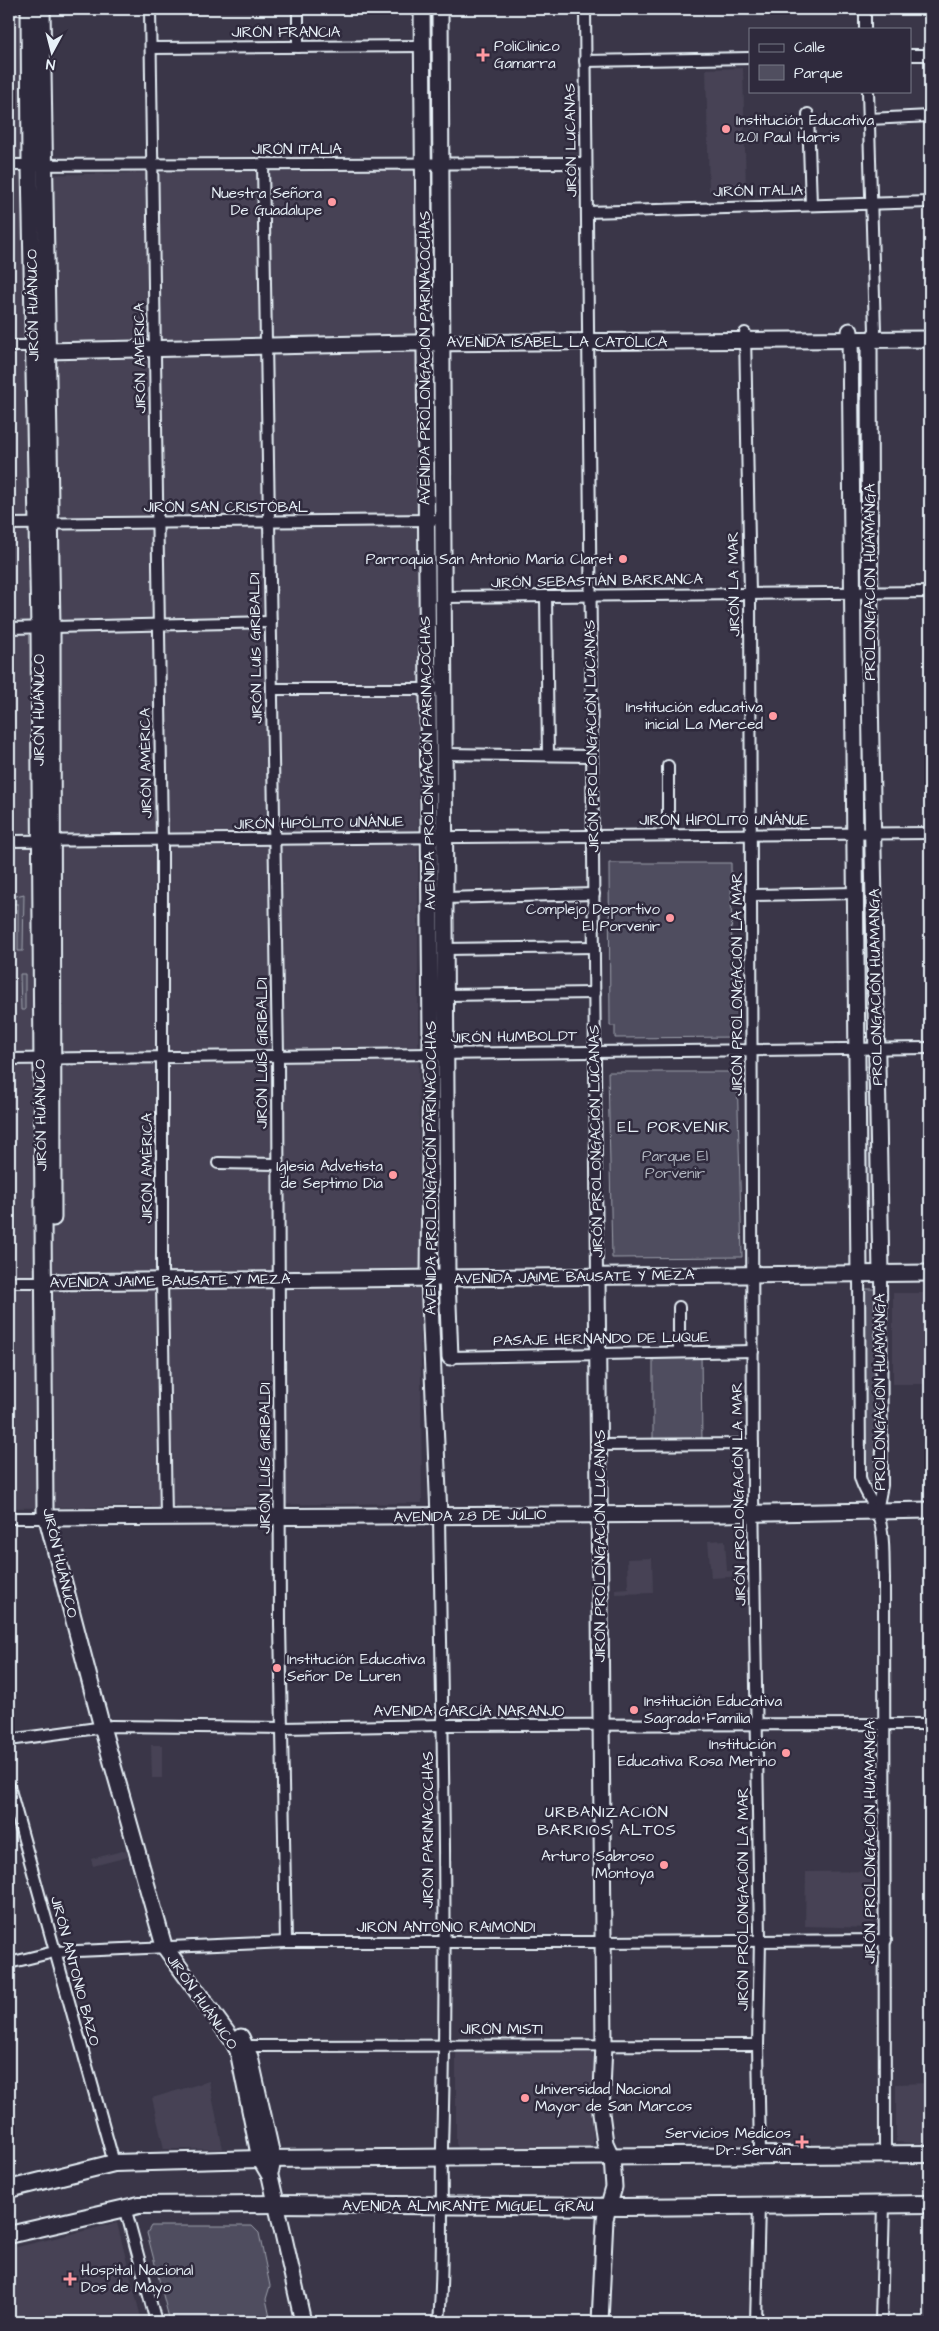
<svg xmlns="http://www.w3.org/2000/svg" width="939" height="2331" font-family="'Architects Daughter',sans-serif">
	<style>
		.built { fill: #464354 }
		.green { fill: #504e5f; stroke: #9ca0ac }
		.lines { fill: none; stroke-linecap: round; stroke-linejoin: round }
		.street-casing { stroke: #e8f1f8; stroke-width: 14 }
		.secondary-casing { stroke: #e8f1f8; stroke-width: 19 }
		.primary-casing { stroke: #e8f1f8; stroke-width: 20 }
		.street { stroke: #2f2a3d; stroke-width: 10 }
		.secondary { stroke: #2f2a3d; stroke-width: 15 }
		.primary { stroke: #2f2a3d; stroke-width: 16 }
		.poi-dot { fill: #ff9aa2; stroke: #2f2a3d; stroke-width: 2 }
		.labels { text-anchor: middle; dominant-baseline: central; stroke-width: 5; stroke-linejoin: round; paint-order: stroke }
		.street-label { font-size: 15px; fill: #e8f1f8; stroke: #2f2a3d }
		.poi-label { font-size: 15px; fill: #e8f1f8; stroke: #2f2a3d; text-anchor: end }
		.park-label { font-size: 15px; fill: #b3b8c2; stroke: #2f2a3d }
		.neighbourhood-label { font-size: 16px; letter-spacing: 1px; fill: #e8f1f8; stroke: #2f2a3d }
	</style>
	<rect width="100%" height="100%" fill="#3a3648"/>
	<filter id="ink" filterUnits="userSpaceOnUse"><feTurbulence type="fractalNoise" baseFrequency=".02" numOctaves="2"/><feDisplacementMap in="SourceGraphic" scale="10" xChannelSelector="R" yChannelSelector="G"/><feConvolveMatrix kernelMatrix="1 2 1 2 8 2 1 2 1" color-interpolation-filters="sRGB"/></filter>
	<g filter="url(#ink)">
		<g class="built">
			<path d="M9,9H35L37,175L418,167V1005L422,1503L9,1508Z"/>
			<path d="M743,68L746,190L709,191L706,69Z"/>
			<rect x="893" y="1293" width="37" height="91"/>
			<path d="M725,1540L727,1571L746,1570V1576L711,1578L708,1541Z"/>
			<path d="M652,1558L653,1593L615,1594V1589L628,1588L627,1559Z"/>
			<path d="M151,1745H162V1778H152Z"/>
			<path d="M126,1850L128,1857L93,1866L91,1859Z"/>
			<path d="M874,1871V1923L870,1928L805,1926L806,1872Z"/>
			<path d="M456,2051L593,2053V2144L591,2148L458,2147L456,2144Z"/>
			<path d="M209,2081L223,2149H164L152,2098Z"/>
			<path d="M930,2083V2144L896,2142V2084Z"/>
			<path d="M117,2223L142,2322H9V2249Z"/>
		</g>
		<g class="green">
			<path d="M858,353H867L870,579H861Z"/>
			<path d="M858,604H869L873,821H862Z"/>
			<path d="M866,847L871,994L863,993L862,849Z"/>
			<path d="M609,863H731L732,979H738L739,1037L615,1038V1026H610Z"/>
			<path d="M24,894L23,951H18V904H12V897Z"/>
			<path d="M20,974H25V1010H21Z"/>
			<path d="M864,1066L877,1067L875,1209H863Z"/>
			<path d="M608,1072H737L742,1257L612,1258Z"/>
			<rect x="865" y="1289" width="11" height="192"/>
			<path d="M701,1352L702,1444H653V1353Z"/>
			<path d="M151,2226H252L259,2233L270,2286L266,2299L271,2322H170L147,2233Z"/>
		</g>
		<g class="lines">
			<g class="street-casing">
				<g id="street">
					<path d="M150,9L162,840V1281L166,1517"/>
					<path d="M298,9V47"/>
					<path d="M585,9L597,1276"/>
					<path d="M865,9V29"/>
					<path d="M151,48L422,46"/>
					<path d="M910,55H930"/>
					<path d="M585,61L750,58"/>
					<path d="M868,91L875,331L869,340"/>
					<path d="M808,114L811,205"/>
					<path d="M869,119L930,116"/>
					<path d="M263,164L278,1055L280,1624L286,1942"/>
					<path d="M9,165L586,163"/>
					<path d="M587,212L930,202"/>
					<path d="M745,333L750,594L753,1494L760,1939L758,2045L760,2154"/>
					<path d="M9,346H34"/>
					<path d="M9,524L433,520"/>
					<path d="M546,596L548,755"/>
					<path d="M444,597L930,592"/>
					<path d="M9,628L271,622"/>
					<path d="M272,689H433"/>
					<path d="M445,754L592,756"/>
					<path d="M668,835V766"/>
					<path d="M9,841L930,833"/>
					<path d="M751,895L856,893"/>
					<path d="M445,898L594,894"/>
					<path d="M445,949L594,947"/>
					<path d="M446,995L595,993"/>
					<path d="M9,1059L930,1048"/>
					<path d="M218,1163L277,1164"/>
					<path d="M859,1274L860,1477C863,1490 871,1499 877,1512C885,1532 883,1556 884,1577L885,2154"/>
					<path d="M9,1282H44"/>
					<path d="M679,1352V1307"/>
					<path d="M450,1357L753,1351"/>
					<path d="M599,1445L753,1444"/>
					<path d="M877,1511L882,1485L881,1273"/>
					<path d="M439,1516C442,1727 448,1938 442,2148C441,2206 444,2264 439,2322"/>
					<path d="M9,1518H46"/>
					<path d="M9,1740L112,1726L283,1728L443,1725L930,1724"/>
					<path d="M9,1786L114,2163"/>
					<path d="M9,1963L54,1952L286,1942H603L886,1940"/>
					<path d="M246,2046L758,2045"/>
					<path d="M125,2207L156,2322"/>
					<path d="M756,2322L759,2205"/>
					<path d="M881,2322L884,2203"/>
				</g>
			</g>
			<g class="secondary-casing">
				<g id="secondary">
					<path d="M29,9L30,166L39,628L45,1511L102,1727L164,1946L233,2041L238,2051L260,2159L270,2176L303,2322"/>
					<path d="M42,9L52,628L53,1218"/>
					<path d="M422,9L431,1039L429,1278L439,1516"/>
					<path d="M440,9L447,1278L450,1357"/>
					<path d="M850,331L859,1274"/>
					<path d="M869,340L870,693L881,1273"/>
					<path d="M38,348L46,351L411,343L930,339"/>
					<path d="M597,1276L604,2044L601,2113L605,2143L612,2158L614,2187L605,2219L600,2322"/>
					<path d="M44,1282L930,1273"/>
					<path d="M46,1518L720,1514L930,1510"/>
					<path d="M241,2037L250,2057L273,2160L271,2170"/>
				</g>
			</g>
			<g class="primary-casing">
				<g id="primary">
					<path d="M9,2189L114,2163L260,2159L930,2154"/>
					<path d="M9,2235L139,2205L276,2204L624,2207L930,2204"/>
				</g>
			</g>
			<use href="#street" class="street"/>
			<use href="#secondary" class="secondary"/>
			<use href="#primary" class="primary"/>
		</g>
	</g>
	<g class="poi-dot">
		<path d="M480.5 47.5h5v5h5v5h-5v5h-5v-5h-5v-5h5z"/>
		<circle cx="726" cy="129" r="5"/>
		<circle cx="332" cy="202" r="5"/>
		<circle cx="623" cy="559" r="5"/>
		<circle cx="773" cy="716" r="5"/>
		<circle cx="670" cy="918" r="5"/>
		<circle cx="393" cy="1175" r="5"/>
		<circle cx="277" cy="1668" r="5"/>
		<circle cx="634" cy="1710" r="5"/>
		<circle cx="786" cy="1753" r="5"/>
		<circle cx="664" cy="1865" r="5"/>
		<circle cx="525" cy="2098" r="5"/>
		<path d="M799.5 2134.5h5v5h5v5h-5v5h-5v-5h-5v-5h5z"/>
		<path d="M67.5 2271.5h5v5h5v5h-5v5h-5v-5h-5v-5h5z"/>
	</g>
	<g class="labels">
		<g class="street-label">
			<text x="286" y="32">JIRÓN FRANCIA</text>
			<text transform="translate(571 140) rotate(-91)">JIRÓN LUCANAS</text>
			<text x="297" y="149">JIRÓN ITALIA</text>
			<text transform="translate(758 191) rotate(-1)">JIRÓN ITALIA</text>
			<text transform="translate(33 305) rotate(-91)">JIRÓN HUÁNUCO</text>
			<text x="557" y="342">AVENIDA ISABEL LA CATÓLICA</text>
			<text transform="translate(140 358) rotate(-91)">JIRÓN AMÈRICA</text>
			<text transform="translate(425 358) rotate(-90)">AVENIDA PROLONGACIÓN PARINACOCHAS</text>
			<text x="226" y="507">JIRÓN SAN CRISTÓBAL</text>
			<text transform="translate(597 581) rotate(-1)">JIRÓN SEBASTIÁN BARRANCA</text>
			<text transform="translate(870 582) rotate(-90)">PROLONGACIÓN HUAMANGA</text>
			<text transform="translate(734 584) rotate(-91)">JIRÓN LA MAR</text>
			<text transform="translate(256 648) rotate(-91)">JIRÓN LUÍS GIRIBALDI</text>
			<text transform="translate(39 710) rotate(-90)">JIRÓN HUÁNUCO</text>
			<text transform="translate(592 736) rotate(-91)">JIRÓN PROLONGACIÓN LUCANAS</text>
			<text transform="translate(146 763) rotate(-91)">JIRÓN AMÈRICA</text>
			<text transform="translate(428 763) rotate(-91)">AVENIDA PROLONGACIÓN PARINACOCHAS</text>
			<text x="724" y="820">JIRÓN HIPÓLITO UNÁNUE</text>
			<text transform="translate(319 823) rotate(-1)">JIRÓN HIPÓLITO UNÁNUE</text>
			<text transform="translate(737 984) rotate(-90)">JIRÓN PROLONGACIÓN LA MAR</text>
			<text transform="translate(876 987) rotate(-91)">PROLONGACIÓN HUAMANGA</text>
			<text transform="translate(514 1037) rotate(-1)">JIRÓN HUMBOLDT</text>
			<text transform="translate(262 1053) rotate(-90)">JIRÓN LUÍS GIRIBALDI</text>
			<text transform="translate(41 1115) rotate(-91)">JIRÓN HUÁNUCO</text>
			<text transform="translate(596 1141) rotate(-91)">JIRÓN PROLONGACIÓN LUCANAS</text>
			<text transform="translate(147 1168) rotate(-90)">JIRÓN AMÈRICA</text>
			<text transform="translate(431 1168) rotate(-90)">AVENIDA PROLONGACIÓN PARINACOCHAS</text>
			<text transform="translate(574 1277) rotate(-1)">AVENIDA JAIME BAUSATE Y MEZA</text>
			<text transform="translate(170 1281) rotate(-1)">AVENIDA JAIME BAUSATE Y MEZA</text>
			<text transform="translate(601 1339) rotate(-1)">PASAJE HERNANDO DE LUQUE</text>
			<text transform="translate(880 1392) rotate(-90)">PROLONGACIÓN HUAMANGA</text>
			<text transform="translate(265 1458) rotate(-90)">JIRÓN LUÍS GIRIBALDI</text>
			<text transform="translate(739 1494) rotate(-91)">JIRÓN PROLONGACIÓN LA MAR</text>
			<text transform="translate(470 1516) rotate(-1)">AVENIDA 28 DE JULIO</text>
			<text transform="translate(600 1546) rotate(-90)">JIRÓN PROLONGACIÓN LUCANAS</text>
			<text transform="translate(60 1563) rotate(77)">JIRÓN HUÁNUCO</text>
			<text x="469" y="1711">AVENIDA GARCÍA NARANJO</text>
			<text transform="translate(428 1830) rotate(-90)">JIRÓN PARINACOCHAS</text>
			<text transform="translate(870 1842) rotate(-90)">JIRÓN PROLONGACIÓN HUAMANGA</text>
			<text transform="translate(743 1899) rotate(-90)">JIRÓN PROLONGACIÓN LA MAR</text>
			<text x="446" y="1927">JIRÓN ANTONIO RAIMONDI</text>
			<text transform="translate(75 1971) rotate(75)">JIRÓN ANTONIO BAZO</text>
			<text transform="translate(202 2002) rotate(55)">JIRÓN HUÁNUCO</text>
			<text x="502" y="2029">JIRÓN MISTI</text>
			<text x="468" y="2206">AVENIDA ALMIRANTE MIGUEL GRAU</text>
		</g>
		<g class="poi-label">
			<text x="494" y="46" text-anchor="start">PoliClinico<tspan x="494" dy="17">Gamarra</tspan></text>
			<text x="736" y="120" text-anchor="start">Institución Educativa<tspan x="736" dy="17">1201 Paul Harris</tspan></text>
			<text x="322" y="193">Nuestra Señora<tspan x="322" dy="17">De Guadalupe</tspan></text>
			<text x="613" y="559">Parroquia San Antonio María Claret</text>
			<text x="763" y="707">Institución educativa<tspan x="763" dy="17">inicial La Merced</tspan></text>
			<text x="660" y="909">Complejo Deportivo<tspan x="660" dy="17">El Porvenir</tspan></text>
			<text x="383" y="1166">Iglesia Advetista<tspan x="383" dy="17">de Septimo Dia</tspan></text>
			<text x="287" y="1659" text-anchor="start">Institución Educativa<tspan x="287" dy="17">Señor De Luren</tspan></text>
			<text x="644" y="1701" text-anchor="start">Institución Educativa<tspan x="644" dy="17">Sagrada Familia</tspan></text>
			<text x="776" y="1744">Institución<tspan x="776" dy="17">Educativa Rosa Merino</tspan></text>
			<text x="654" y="1856">Arturo Sabroso<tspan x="654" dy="17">Montoya</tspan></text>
			<text x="535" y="2089" text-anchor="start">Universidad Nacional<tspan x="535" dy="17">Mayor de San Marcos</tspan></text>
			<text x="791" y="2133">Servicios Medicos<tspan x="791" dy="17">Dr. Serván</tspan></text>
			<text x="81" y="2270" text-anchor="start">Hospital Nacional<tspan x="81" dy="17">Dos de Mayo</tspan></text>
		</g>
		<g class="park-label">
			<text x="675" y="1156">Parque El<tspan x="675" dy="17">Porvenir</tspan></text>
		</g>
		<g class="neighbourhood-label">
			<text x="674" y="1127">EL PORVENIR</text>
			<text x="607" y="1812">URBANIZACIÓN<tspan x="607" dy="18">BARRIOS ALTOS</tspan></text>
		</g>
	</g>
	<rect width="939" height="2331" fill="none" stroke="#2f2a3d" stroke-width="30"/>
	<rect x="15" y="15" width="909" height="2301" fill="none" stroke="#e8f1f8" stroke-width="2" filter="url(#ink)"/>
	<rect x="749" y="28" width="162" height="65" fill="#2f2a3d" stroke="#797a88"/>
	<rect x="759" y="44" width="25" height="8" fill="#2f2a3d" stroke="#797a88"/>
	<text x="794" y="52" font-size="15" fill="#e8f1f8">Calle</text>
	<rect x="759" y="65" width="25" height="15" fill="#504e5f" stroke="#797a88"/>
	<text x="794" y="78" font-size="15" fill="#e8f1f8">Parque</text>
	<g transform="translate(52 52) rotate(187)" stroke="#2f2a3d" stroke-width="4" paint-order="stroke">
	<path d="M0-4L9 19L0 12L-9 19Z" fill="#e8f1f8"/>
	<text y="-8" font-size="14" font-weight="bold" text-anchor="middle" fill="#e8f1f8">N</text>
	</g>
</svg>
